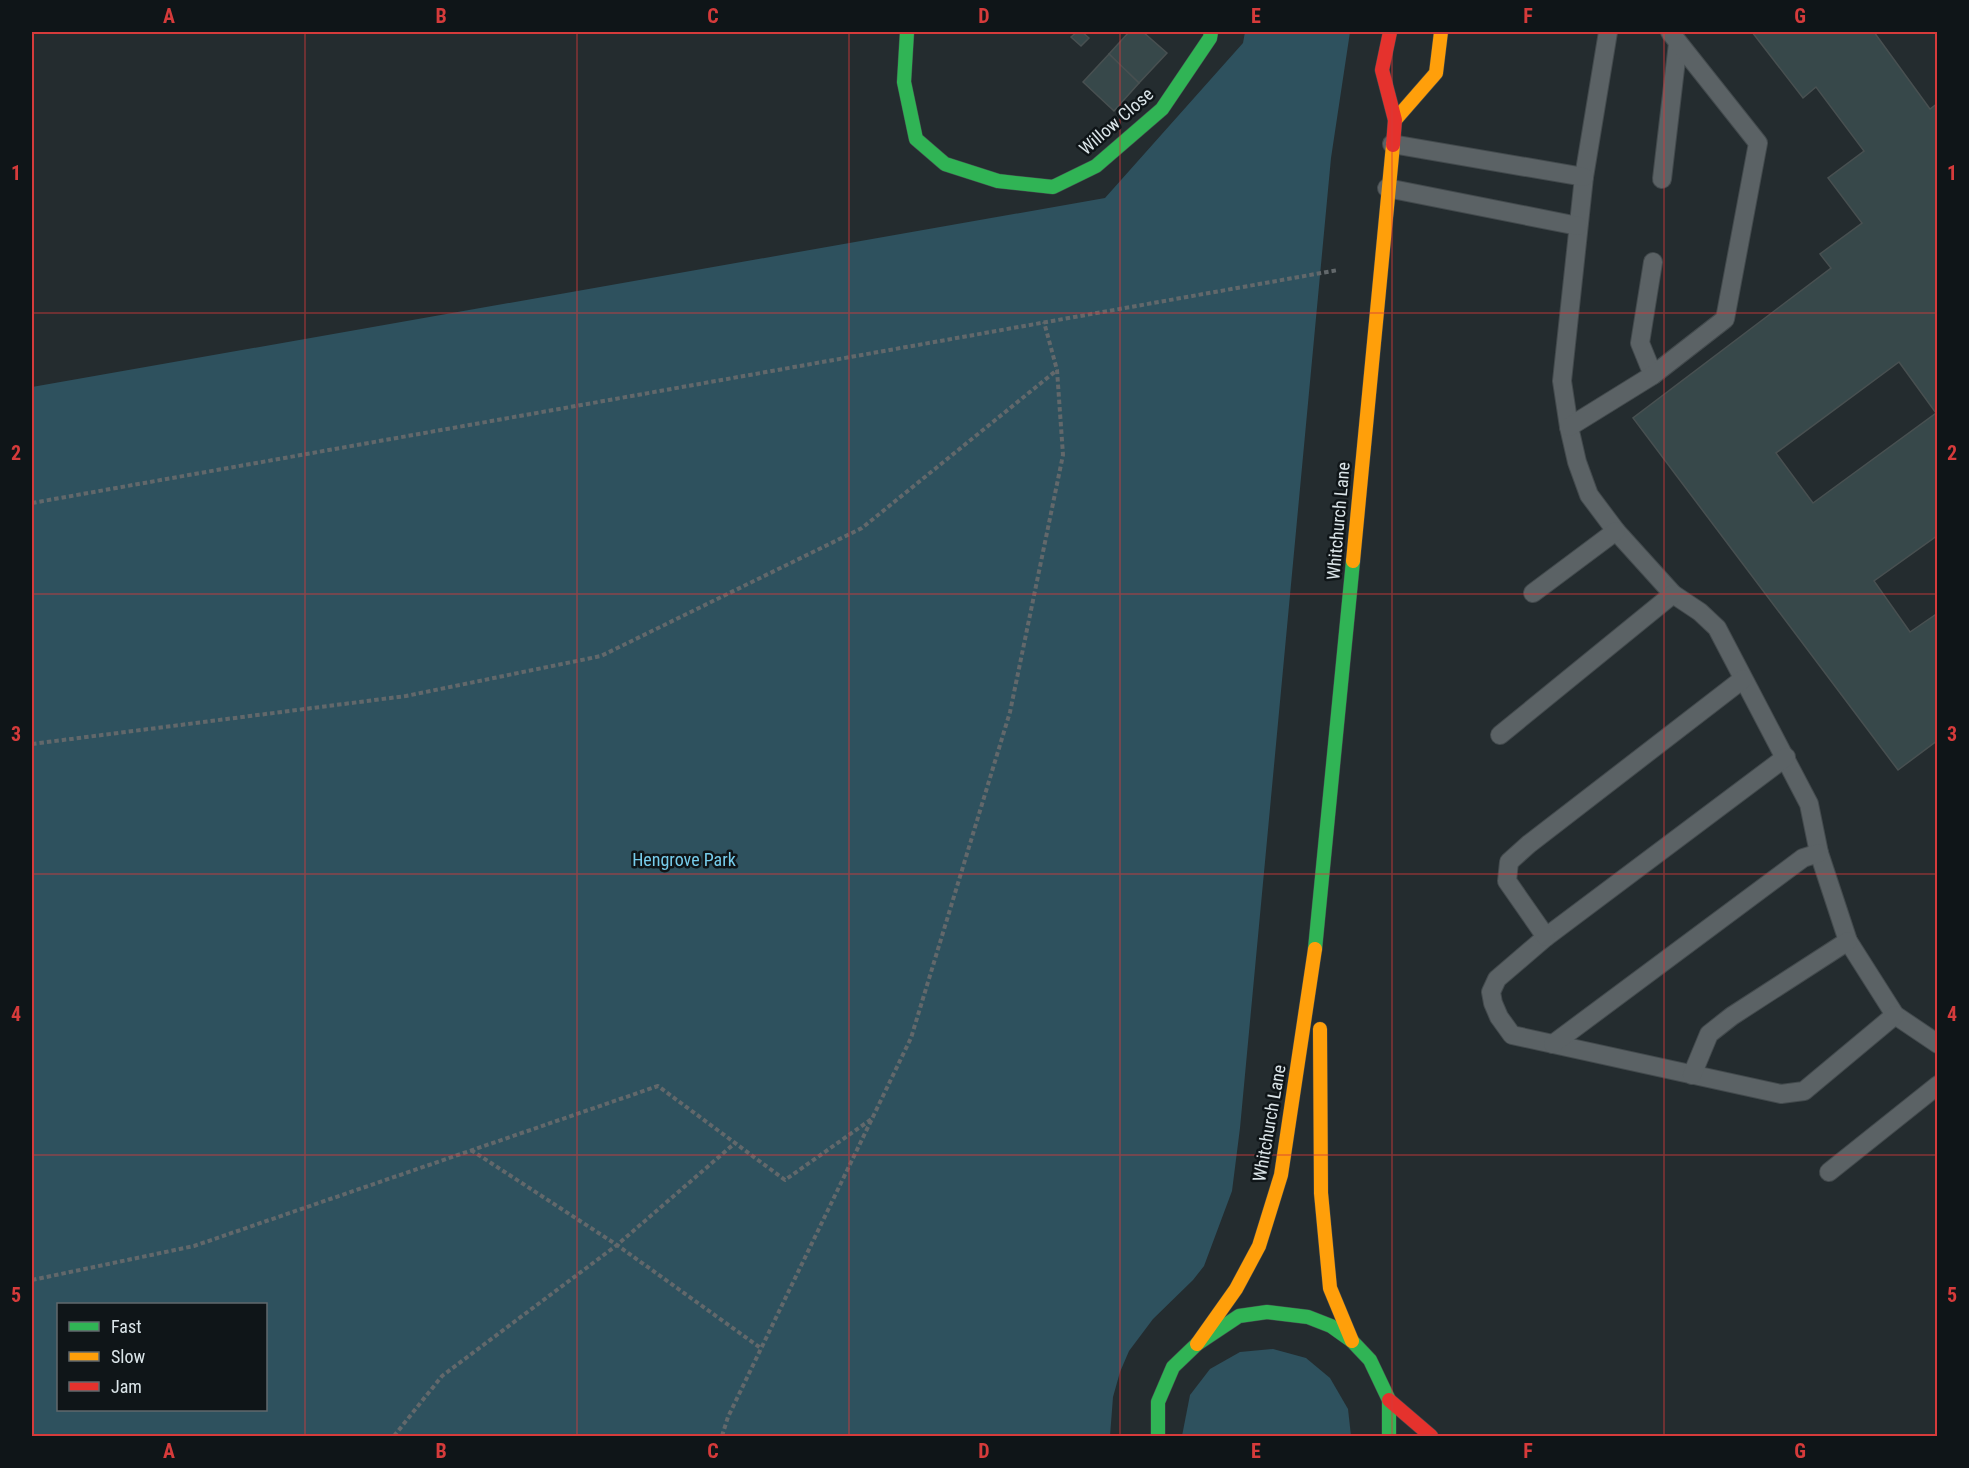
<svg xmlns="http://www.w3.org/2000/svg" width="1969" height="1468" font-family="'Roboto Condensed',sans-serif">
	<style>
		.green { fill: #2e515e; fill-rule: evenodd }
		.building { fill: #37484a; stroke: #485051; stroke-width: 1.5; fill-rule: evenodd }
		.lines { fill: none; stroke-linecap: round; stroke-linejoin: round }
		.lane-casing { stroke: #434a4d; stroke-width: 20 }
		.fast-casing { stroke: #434a4d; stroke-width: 15 }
		.slow-casing { stroke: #434a4d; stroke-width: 15 }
		.jam-casing { stroke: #434a4d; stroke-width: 15 }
		.path { stroke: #62686b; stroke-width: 4; stroke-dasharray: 4.5 3; stroke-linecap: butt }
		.lane { stroke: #5b6265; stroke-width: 18 }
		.fast { stroke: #30b455; stroke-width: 14 }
		.slow { stroke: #ff9f0a; stroke-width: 14 }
		.jam { stroke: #e5322d; stroke-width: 14 }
		.grid { fill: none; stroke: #d63b3b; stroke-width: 1.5; stroke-opacity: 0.55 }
		.labels { text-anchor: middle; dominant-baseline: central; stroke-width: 5; stroke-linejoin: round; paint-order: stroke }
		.street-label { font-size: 18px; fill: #dbe5e9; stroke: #0f1518 }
		.park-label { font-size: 18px; fill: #77cceb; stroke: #0f1518 }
		.neatline { fill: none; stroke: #d63b3b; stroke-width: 2 }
		.grid-label { font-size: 20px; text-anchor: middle; font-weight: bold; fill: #d63b3b }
	</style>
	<rect width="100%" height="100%" fill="#242c2f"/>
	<g class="green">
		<path d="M1245,32H1350L1331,158L1240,1128L1232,1191L1204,1266L1193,1280L1153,1319L1129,1351L1120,1372L1113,1397L1110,1436H32V387L1105,198L1243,43ZM58,1304H266V1410H58Z"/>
		<path d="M1273,1349L1306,1358L1330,1378L1348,1409L1351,1436H1182L1190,1395L1210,1369L1240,1352Z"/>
	</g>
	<g class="building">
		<path d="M1077,32H1082L1089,38L1081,46L1071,37Z"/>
		<path d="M1129,32H1143L1167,53L1139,83L1109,54Z"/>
		<path d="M1752,32H1874L1930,109L1938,103V535L1874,581L1910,632L1938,613V740L1898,770L1633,418L1831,268L1820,254L1862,223L1828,178L1864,151L1816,87L1803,98ZM1899,362L1936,413L1813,503L1776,453Z"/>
		<path d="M1109,54L1139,83L1114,111L1083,82Z"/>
	</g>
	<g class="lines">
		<g class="lane-casing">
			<g id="lane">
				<path d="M1608,32L1584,177L1562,381L1569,427L1577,462L1589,495L1616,531L1673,594L1700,612L1717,628L1809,804L1819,853L1848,941L1895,1015L1938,1044"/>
				<path d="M1392,144L1584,177"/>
				<path d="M1662,179L1678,43"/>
				<path d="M1387,188L1578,226"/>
				<path d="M1653,262L1640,343L1653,375"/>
				<path d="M1569,427L1653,375L1725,319L1758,143L1670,32"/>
				<path d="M1533,593L1616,531"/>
				<path d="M1500,735L1673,594"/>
				<path d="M1786,757L1546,937L1497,979L1491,992L1493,1003L1499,1017L1512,1035L1781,1094L1804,1091L1895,1015"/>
				<path d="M1546,937L1507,881L1509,862L1529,844L1743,679"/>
				<path d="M1553,1044L1803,858L1819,853"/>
				<path d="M1692,1075L1709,1034L1732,1016L1848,941"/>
				<path d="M1829,1172L1938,1085"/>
			</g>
		</g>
		<g class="fast-casing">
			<g id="fast">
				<path d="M907,32L904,82L916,139L945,164L998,181L1053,187L1096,166L1162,109L1210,38L1211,32"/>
				<path d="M1315,949L1353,561"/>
				<path d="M1158,1436V1402L1173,1367L1197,1344L1239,1316L1267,1312L1308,1317L1331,1326L1352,1341L1370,1360L1389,1400V1436"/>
			</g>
		</g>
		<g class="slow-casing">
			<g id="slow">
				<path d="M1395,120L1436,73L1441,32"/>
				<path d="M1353,561L1393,145"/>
				<path d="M1320,1029L1321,1193L1330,1288L1352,1341"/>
				<path d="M1197,1344L1236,1289L1259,1246L1281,1175L1315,949"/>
			</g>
		</g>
		<g class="jam-casing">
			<g id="jam">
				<path d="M1390,32L1382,70L1395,120L1393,145"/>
				<path d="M1389,1400L1431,1436"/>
			</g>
		</g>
		<g class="path">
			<path d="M32,503L1338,270"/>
			<path d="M32,744L406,696L601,656L862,528L1057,370"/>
			<path d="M471,1150L617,1245L762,1349"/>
			<path d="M32,1280L194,1246L658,1086L785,1180L873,1118"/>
			<path d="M394,1436L442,1376L617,1245L735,1143"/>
			<path d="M722,1436L728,1417L911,1038L1010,712L1063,455L1057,370L1044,322"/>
		</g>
		<use href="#lane" class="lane"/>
		<use href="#fast" class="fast"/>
		<use href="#slow" class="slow"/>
		<use href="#jam" class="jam"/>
	</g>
	<path class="grid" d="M305,32V1436M577,32V1436M849,32V1436M1120,32V1436M1392,32V1436M1664,32V1436M32,313H1938M32,594H1938M32,874H1938M32,1155H1938"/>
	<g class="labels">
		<g class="street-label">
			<text transform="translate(1116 121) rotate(-41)">Willow Close</text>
			<text transform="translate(1338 521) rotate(-85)">Whitchurch Lane</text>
			<text transform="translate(1269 1123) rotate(-80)">Whitchurch Lane</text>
		</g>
		<g class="park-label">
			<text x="684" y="859">Hengrove Park</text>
		</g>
	</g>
	<rect width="1969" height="1468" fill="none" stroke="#0f1518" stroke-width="66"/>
	<rect x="57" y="1303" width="210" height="108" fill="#0f1518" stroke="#61686c" stroke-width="1.5"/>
	<rect x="69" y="1322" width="30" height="9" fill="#30b455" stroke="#61686c" stroke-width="1.5"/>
	<text x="111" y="1333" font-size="18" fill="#dbe5e9">Fast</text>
	<rect x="69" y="1352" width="30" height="9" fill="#ff9f0a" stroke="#61686c" stroke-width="1.5"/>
	<text x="111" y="1363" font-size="18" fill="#dbe5e9">Slow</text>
	<rect x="69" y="1382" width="30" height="9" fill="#e5322d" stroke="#61686c" stroke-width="1.5"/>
	<text x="111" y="1393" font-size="18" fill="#dbe5e9">Jam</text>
	<rect x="33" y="33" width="1903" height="1402" class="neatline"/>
	<g class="grid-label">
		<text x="169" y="23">A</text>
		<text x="441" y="23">B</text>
		<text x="713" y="23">C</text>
		<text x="984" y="23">D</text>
		<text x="1256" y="23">E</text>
		<text x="1528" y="23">F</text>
		<text x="1800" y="23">G</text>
		<text x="16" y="180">1</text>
		<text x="1952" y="180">1</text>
		<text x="16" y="460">2</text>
		<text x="1952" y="460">2</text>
		<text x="16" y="741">3</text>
		<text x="1952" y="741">3</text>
		<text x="16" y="1021">4</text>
		<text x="1952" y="1021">4</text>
		<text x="16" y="1302">5</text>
		<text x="1952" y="1302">5</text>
		<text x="169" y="1458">A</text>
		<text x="441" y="1458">B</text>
		<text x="713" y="1458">C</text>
		<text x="984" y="1458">D</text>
		<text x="1256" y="1458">E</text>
		<text x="1528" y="1458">F</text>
		<text x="1800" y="1458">G</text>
	</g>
</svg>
